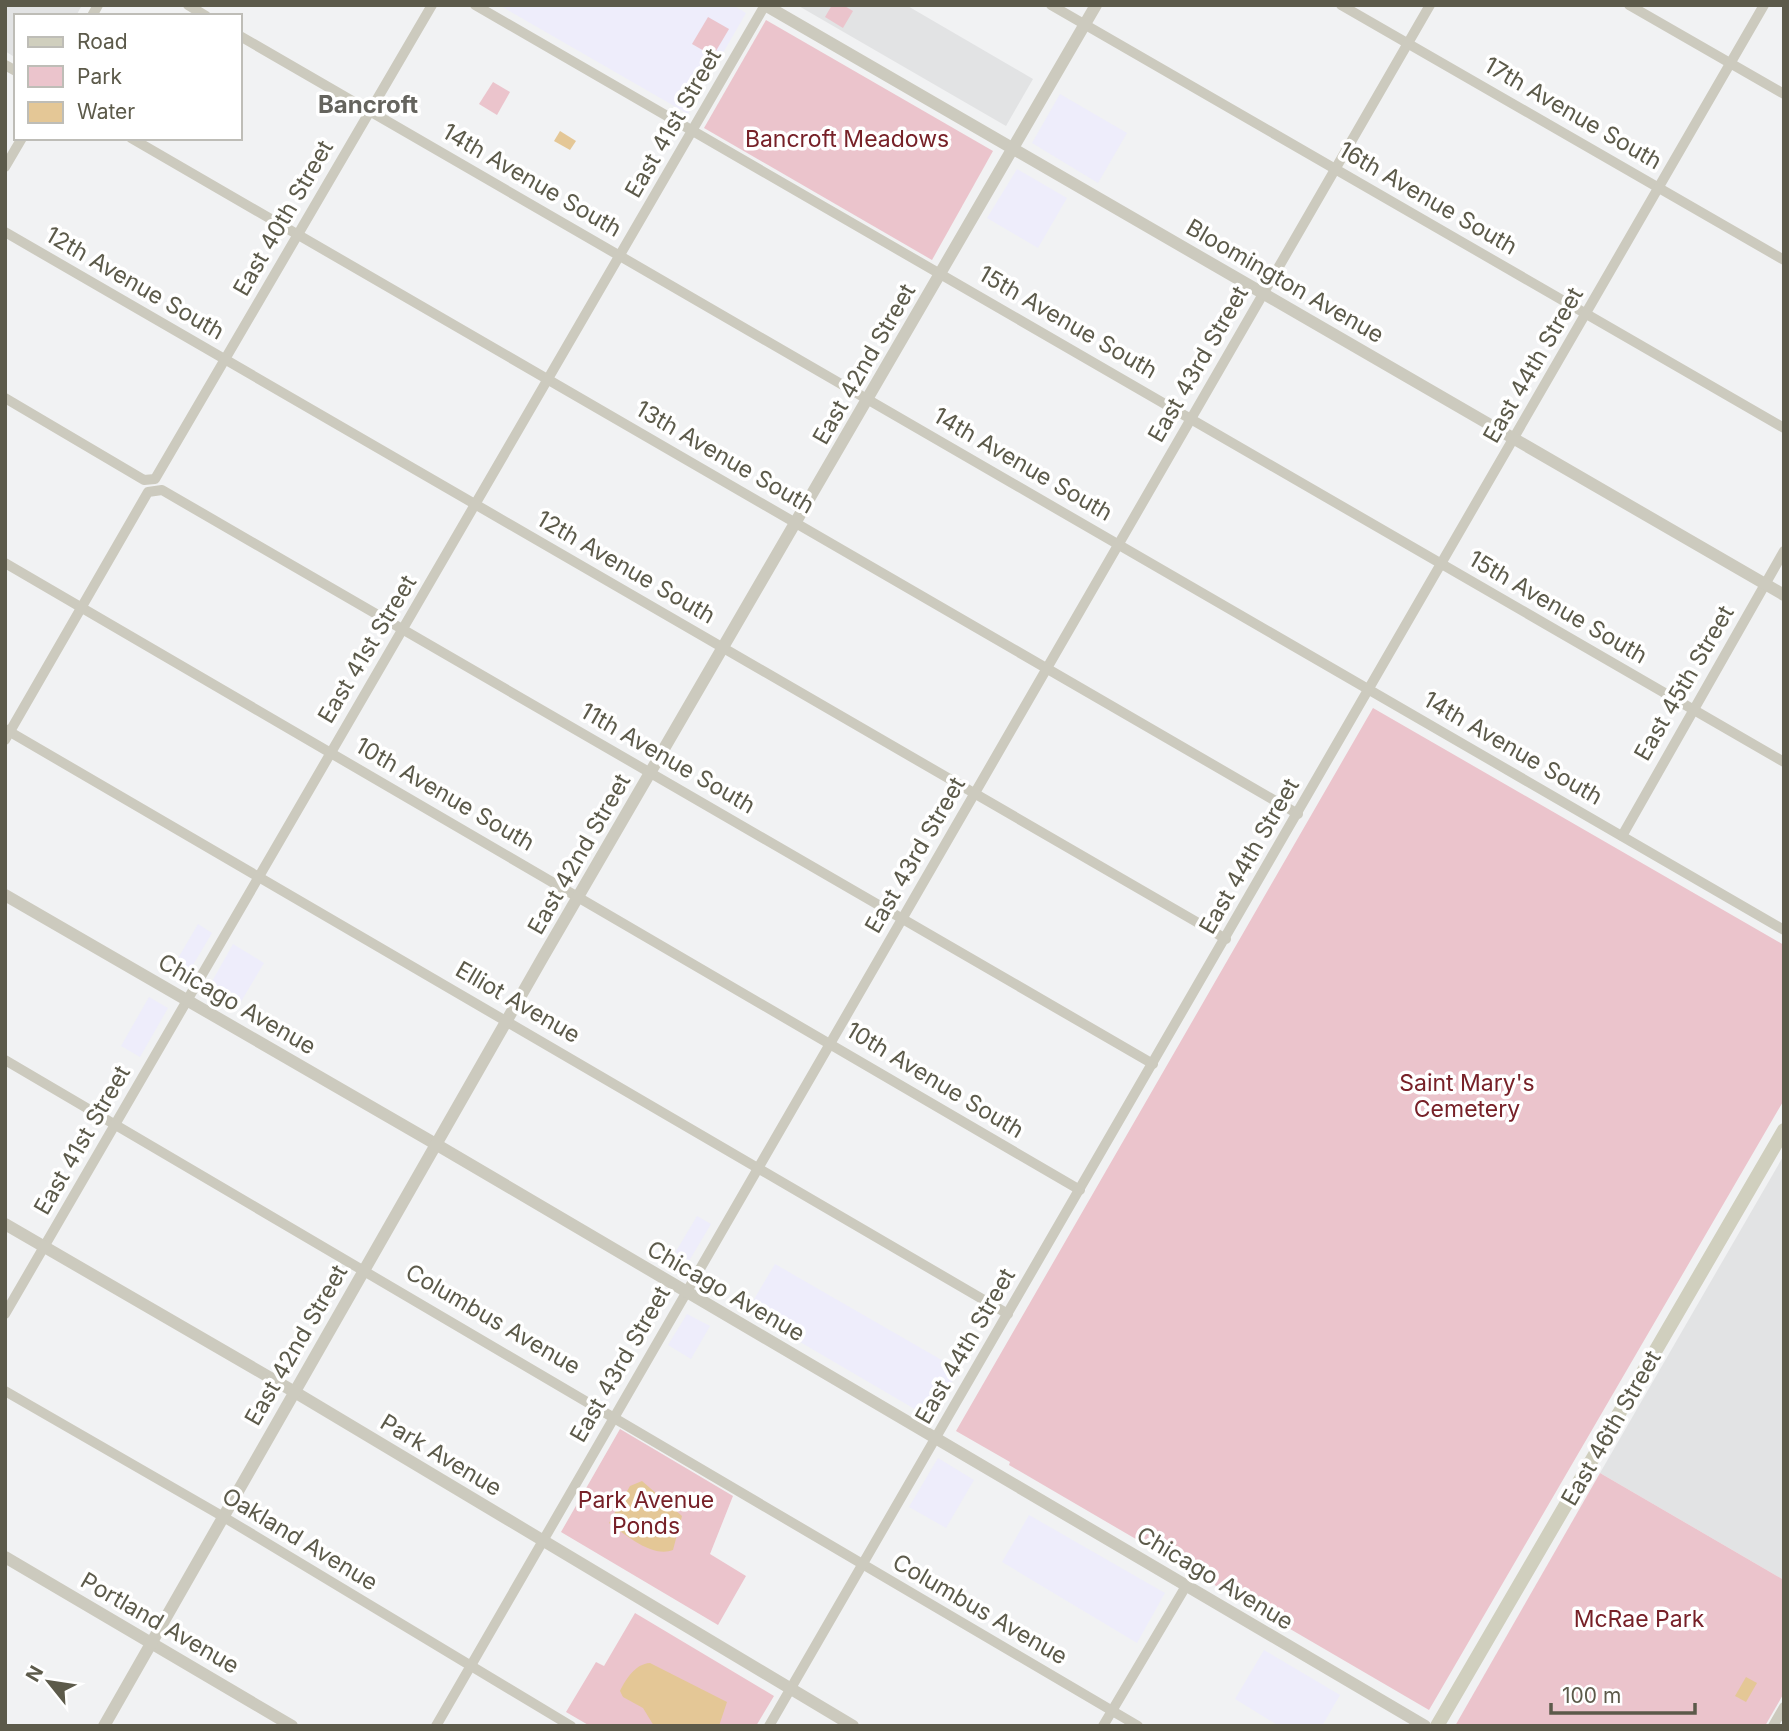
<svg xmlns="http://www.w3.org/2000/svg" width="1789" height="1731" font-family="Inter,sans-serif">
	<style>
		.commercial { fill: #eeedfb }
		.education { fill: #e2e3e4 }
		.green { fill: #ebc4cc }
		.water { fill: #e4c796 }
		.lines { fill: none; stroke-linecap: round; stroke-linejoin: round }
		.minor { stroke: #cccabe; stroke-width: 10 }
		.tertiary { stroke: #cccabe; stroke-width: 12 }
		.secondary { stroke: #d0cfbe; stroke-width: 14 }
		.labels { text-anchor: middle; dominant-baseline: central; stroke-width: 7; stroke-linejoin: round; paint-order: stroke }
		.street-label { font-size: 23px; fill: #5c5a4a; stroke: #fff }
		.park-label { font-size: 23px; fill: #772128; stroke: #fff }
		.neighbourhood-label { font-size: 24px; font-weight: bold; fill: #65645e; stroke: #fff }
	</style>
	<rect width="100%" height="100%" fill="#f1f2f3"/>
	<g class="commercial">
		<path d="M499,5H733L746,13L688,114Z"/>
		<path d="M1060,94L1127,133L1098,183L1032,143Z"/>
		<path d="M1017,169L1067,198L1038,248L987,218Z"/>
		<path d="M198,924L212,933L184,980L170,972Z"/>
		<path d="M233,944L264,963L236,1010L206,992Z"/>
		<path d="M149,997L168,1008L140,1057L121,1046Z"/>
		<path d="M697,1216L711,1224L683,1271L669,1263Z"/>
		<path d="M775,1264L959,1370L930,1418L747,1311Z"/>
		<path d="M687,1314L710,1326L691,1359L668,1345Z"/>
		<path d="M938,1458L974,1480L946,1528L909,1507Z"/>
		<path d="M1029,1515L1165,1593L1137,1643L1002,1562Z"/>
		<path d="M1264,1650L1340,1695L1322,1726H1279L1235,1699Z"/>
	</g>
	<g class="education">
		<path d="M5,5H82L76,16H16V58L5,51Z"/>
		<path d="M797,5H906L1033,79L1006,126Z"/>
		<path d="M1784,1155V1580L1600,1473Z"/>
	</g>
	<g class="green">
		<path d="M832,5H843L853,11L843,28L825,17Z"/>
		<path d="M708,17L729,29L713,56L692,44Z"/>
		<path d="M766,20L993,151L932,260L704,128Z"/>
		<path d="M493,82L510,92L497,115L479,104Z"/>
		<path d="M1373,708L1784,945V1100L1429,1710L1009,1465L1010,1462L956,1431Z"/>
		<path d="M620,1429L733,1496L710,1554L746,1576L718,1625L561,1532Z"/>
		<path d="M1600,1473L1784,1580V1693L1765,1726H1455Z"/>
		<path d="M635,1613L774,1696L756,1726H590L566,1712L596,1662L604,1666Z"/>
	</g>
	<g class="water">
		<path d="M560,131L576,141L570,150L554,141Z"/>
		<path d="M642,1481L682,1516L673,1550C652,1558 626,1535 609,1523L630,1486Z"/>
		<path d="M650,1663L727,1702L719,1726H654L643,1708L623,1697L620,1691C626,1679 635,1664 650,1663Z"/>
		<path d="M1746,1677L1757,1683L1746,1702L1735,1696Z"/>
	</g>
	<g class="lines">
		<g class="minor">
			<path d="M188,5L206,16"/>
			<path d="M475,5L1784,762"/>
			<path d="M1051,5L1784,428"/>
			<path d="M1341,5L1784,260"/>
			<path d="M1629,5L1784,94"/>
			<path d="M92,16L98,5"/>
			<path d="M240,36L1784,930"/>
			<path d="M5,65L16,71"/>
			<path d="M131,138L1298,814"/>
			<path d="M5,167L22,138"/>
			<path d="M5,232L1226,939"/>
			<path d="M5,398L144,480L155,479L432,5"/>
			<path d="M5,563L1080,1190"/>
			<path d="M5,729L1008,1314"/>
			<path d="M5,740L148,492L162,490L1153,1064"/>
			<path d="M1622,836L1784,551"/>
			<path d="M5,1060L1138,1726"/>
			<path d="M5,1314L765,5"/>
			<path d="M5,1391L222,1516L571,1726"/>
			<path d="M436,1726L1430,5"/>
			<path d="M769,1726L1764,5"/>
			<path d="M1103,1726L1186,1586"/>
			<path d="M1773,1726L1784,1707"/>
		</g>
		<g class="tertiary">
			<path d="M765,5L1784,595"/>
			<path d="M5,895L427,1139L1425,1726"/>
			<path d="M5,1224L293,1391L853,1726"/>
			<path d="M5,1557L292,1726"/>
			<path d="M104,1726L543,957L1096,5"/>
		</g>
		<path class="secondary" d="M1437,1726L1784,1130"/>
	</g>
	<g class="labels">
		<g class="street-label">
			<text transform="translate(1573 113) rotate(30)">17th Avenue South</text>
			<text transform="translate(673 123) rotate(-60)">East 41st Street</text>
			<text transform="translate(532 180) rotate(30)">14th Avenue South</text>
			<text transform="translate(1428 198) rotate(30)">16th Avenue South</text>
			<text transform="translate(283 218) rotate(-60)">East 40th Street</text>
			<text transform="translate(1285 281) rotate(30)">Bloomington Avenue</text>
			<text transform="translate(135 283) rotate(30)">12th Avenue South</text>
			<text transform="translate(1068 322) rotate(30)">15th Avenue South</text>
			<text transform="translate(864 364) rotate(-60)">East 42nd Street</text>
			<text transform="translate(1198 364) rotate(-60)">East 43rd Street</text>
			<text transform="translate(1533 365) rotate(-60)">East 44th Street</text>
			<text transform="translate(725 457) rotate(30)">13th Avenue South</text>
			<text transform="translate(1023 464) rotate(30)">14th Avenue South</text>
			<text transform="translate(626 567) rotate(30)">12th Avenue South</text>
			<text transform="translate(1558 607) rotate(30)">15th Avenue South</text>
			<text transform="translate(367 649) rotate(-59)">East 41st Street</text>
			<text transform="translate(1684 683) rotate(-60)">East 45th Street</text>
			<text transform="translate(1513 748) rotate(30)">14th Avenue South</text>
			<text transform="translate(668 758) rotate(30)">11th Avenue South</text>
			<text transform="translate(445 794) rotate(30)">10th Avenue South</text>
			<text transform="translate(579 854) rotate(-60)">East 42nd Street</text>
			<text transform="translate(915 855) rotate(-60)">East 43rd Street</text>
			<text transform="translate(1249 856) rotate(-60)">East 44th Street</text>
			<text transform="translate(518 1002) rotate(30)">Elliot Avenue</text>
			<text transform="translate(237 1004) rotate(30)">Chicago Avenue</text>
			<text transform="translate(935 1080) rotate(31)">10th Avenue South</text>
			<text transform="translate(82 1140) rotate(-60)">East 41st Street</text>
			<text transform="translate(726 1291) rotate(30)">Chicago Avenue</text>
			<text transform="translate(493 1319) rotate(30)">Columbus Avenue</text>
			<text transform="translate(296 1345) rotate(-60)">East 42nd Street</text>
			<text transform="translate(965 1346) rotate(-60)">East 44th Street</text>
			<text transform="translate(620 1364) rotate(-60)">East 43rd Street</text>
			<text transform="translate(1611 1428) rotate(-60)">East 46th Street</text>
			<text transform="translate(441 1455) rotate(31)">Park Avenue</text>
			<text transform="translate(300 1539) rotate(31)">Oakland Avenue</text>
			<text transform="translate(1215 1578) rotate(31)">Chicago Avenue</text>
			<text transform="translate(980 1609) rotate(30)">Columbus Avenue</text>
			<text transform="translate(160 1623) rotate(30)">Portland Avenue</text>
		</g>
		<g class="park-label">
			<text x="847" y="139">Bancroft Meadows</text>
			<text x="1467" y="1083">Saint Mary's<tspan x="1467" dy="26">Cemetery</tspan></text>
			<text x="646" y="1500">Park Avenue<tspan x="646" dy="26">Ponds</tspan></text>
			<text x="1639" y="1619">McRae Park</text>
		</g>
		<g class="neighbourhood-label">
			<text x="368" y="104">Bancroft</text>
		</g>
	</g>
	<rect width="1789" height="1731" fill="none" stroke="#5c5a4a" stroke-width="14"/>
	<rect x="14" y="14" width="228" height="126" fill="#ffffff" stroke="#bebdb7" stroke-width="2"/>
	<rect x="28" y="37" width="35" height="10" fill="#d0cfbe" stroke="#bebdb7" stroke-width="2"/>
	<text x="77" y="49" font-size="21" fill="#5c5a4a">Road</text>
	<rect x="28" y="66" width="35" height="21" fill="#ebc4cc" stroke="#bebdb7" stroke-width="2"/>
	<text x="77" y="84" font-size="21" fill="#5c5a4a">Park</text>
	<rect x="28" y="102" width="35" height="21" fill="#e4c796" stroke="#bebdb7" stroke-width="2"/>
	<text x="77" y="119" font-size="21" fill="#5c5a4a">Water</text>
	<g transform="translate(49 1682) rotate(300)" stroke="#ffffff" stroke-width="5" paint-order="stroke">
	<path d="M0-5L12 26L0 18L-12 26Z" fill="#5c5a4a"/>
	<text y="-10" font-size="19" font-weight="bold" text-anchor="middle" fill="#5c5a4a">N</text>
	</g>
	<path d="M1551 1703v10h144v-10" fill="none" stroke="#5c5a4a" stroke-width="3.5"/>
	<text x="1562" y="1703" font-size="21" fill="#5c5a4a" stroke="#ffffff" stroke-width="5" paint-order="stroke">100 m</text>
</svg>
